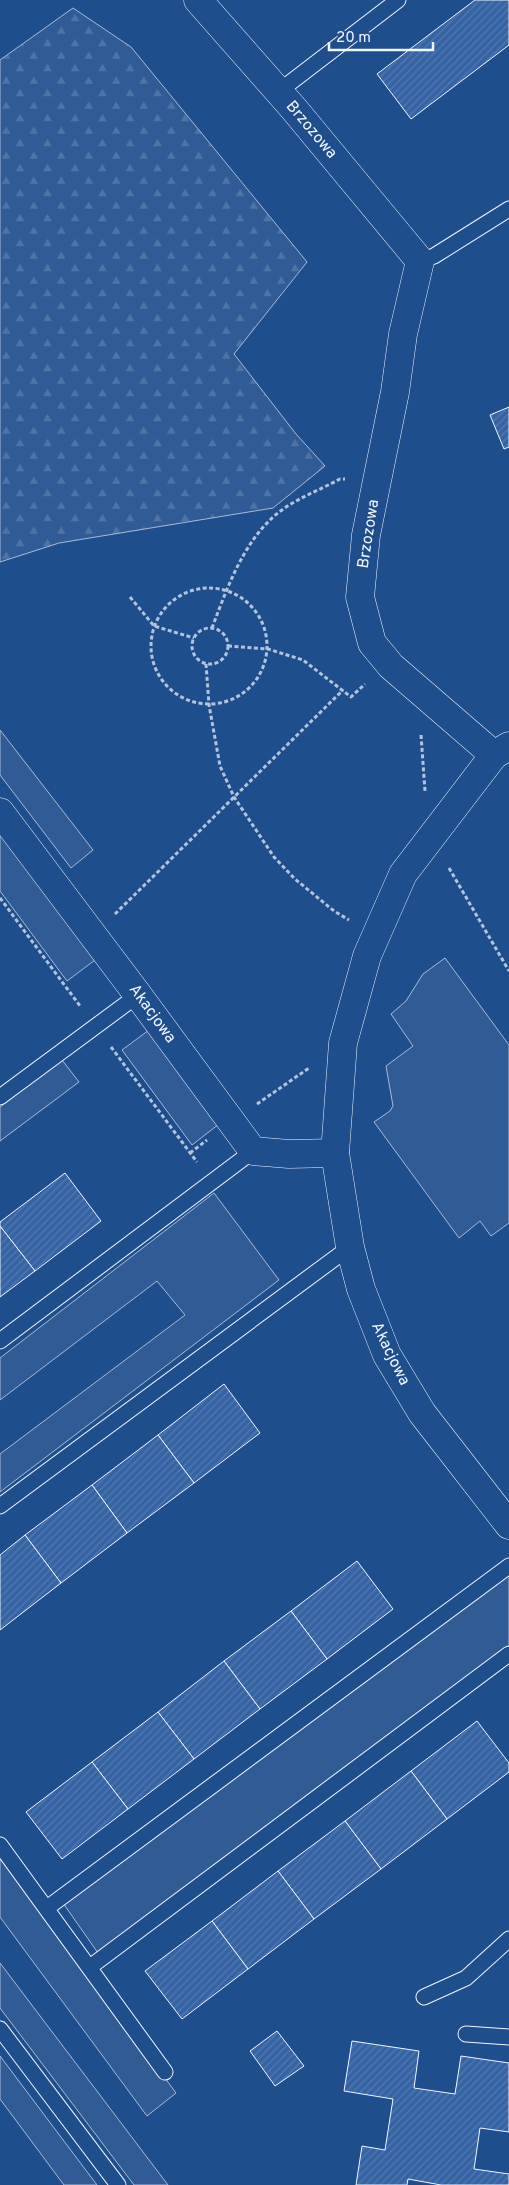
<svg xmlns="http://www.w3.org/2000/svg" width="509" height="2185" font-family="Overpass,sans-serif">
	<style>
		.forest { fill: url(#forest-firs); stroke: #a8bbd7 }
		.pitch { fill: #305b95; stroke: #a8bbd7 }
		.building { fill: url(#building-hatch); stroke: #f2f6ff }
		.lines { fill: none; stroke-linecap: round; stroke-linejoin: round }
		.lane-casing { stroke: #f2f6ff; stroke-width: 17 }
		.street-casing { stroke: #f2f6ff; stroke-width: 29 }
		.path { stroke: #b3c4dc; stroke-width: 3; stroke-dasharray: 4 2.5; stroke-linecap: butt }
		.lane { stroke: #1f4e8c; stroke-width: 15 }
		.street { stroke: #1f4e8c; stroke-width: 28 }
		.labels { text-anchor: middle; dominant-baseline: central; stroke-width: 4; stroke-linejoin: round; paint-order: stroke }
		.street-label { font-size: 16px; fill: #f2f6ff; stroke: #1f4e8c }
	</style>
	<defs>
		<pattern id="forest-firs" width="22" height="20" patternUnits="userSpaceOnUse" patternTransform="scale(1.25)"><rect width="22" height="20" fill="#305b95"/><path d="M5 1l3.5 6h-7zM16 11l3.5 6h-7z" fill="#4e73a5"/></pattern>
		<pattern id="building-hatch" width="6" height="6" patternUnits="userSpaceOnUse" patternTransform="scale(1.25)"><rect width="6" height="6" fill="#3563a3"/><path d="M-1 1l2-2M0 6l6-6M5 7l2-2" fill="none" stroke="#537ab1"/></pattern>
	</defs>
	<rect width="100%" height="100%" fill="#1f4e8c"/>
	<path class="forest" d="M73,8L131,47L307,262L234,354L296,434L325,466L273,508L59,543L0,562V60Z"/>
	<g class="pitch">
		<path d="M0,730L93,850L71,868L0,775Z"/>
		<path d="M0,833L95,960L67,981L0,891Z"/>
		<path d="M445,958L509,1045V1223L491,1236L480,1221L459,1238L374,1122L390,1111L393,1106L386,1066L413,1046L391,1014L406,1001L423,974Z"/>
		<path d="M149,1030L219,1124L192,1145L122,1050Z"/>
		<path d="M62,1060L79,1082L0,1141V1107Z"/>
		<path d="M214,1193L279,1280L0,1492V1454L185,1315L157,1281L0,1400V1358Z"/>
		<path d="M509,1574V1654L98,1953L63,1903Z"/>
		<path d="M0,1854L176,2093L147,2116L0,1917Z"/>
		<path d="M0,1963L168,2185H134L0,2008Z"/>
		<path d="M0,2056L97,2185H64L0,2099Z"/>
	</g>
	<g class="building">
		<path d="M475,0H509V45L411,119L377,74Z"/>
		<path d="M509,407V447L504,449L490,415Z"/>
		<path d="M65,1173L101,1221L35,1271L0,1226V1222Z"/>
		<path d="M0,1226L35,1271L0,1297Z"/>
		<path d="M224,1384L260,1433L194,1483L158,1435Z"/>
		<path d="M158,1435L194,1483L127,1533L92,1485Z"/>
		<path d="M92,1485L127,1533L61,1583L25,1535Z"/>
		<path d="M25,1535L61,1583L0,1630V1555Z"/>
		<path d="M357,1561L393,1609L327,1659L291,1611Z"/>
		<path d="M291,1611L327,1659L260,1709L224,1661Z"/>
		<path d="M224,1661L260,1709L194,1759L158,1712Z"/>
		<path d="M158,1712L194,1759L128,1809L92,1762Z"/>
		<path d="M477,1721L509,1763V1772L447,1819L411,1771Z"/>
		<path d="M92,1762L128,1809L62,1859L26,1812Z"/>
		<path d="M411,1771L447,1819L381,1869L345,1821Z"/>
		<path d="M345,1821L381,1869L314,1919L278,1871Z"/>
		<path d="M278,1871L314,1919L248,1969L212,1921Z"/>
		<path d="M212,1921L248,1969L182,2019L145,1971Z"/>
		<path d="M277,2031L304,2066L275,2086L250,2051Z"/>
		<path d="M352,2041L419,2051L414,2088L455,2094L461,2056L509,2063V2132L480,2128L474,2169L509,2174V2185H441L408,2179L407,2185H356L362,2146L385,2150L393,2099L344,2091Z"/>
	</g>
	<g class="lines">
		<g class="lane-casing">
			<g id="lane">
				<path d="M278,92L398,0"/>
				<path d="M420,261L434,256L509,209"/>
				<path d="M0,1097L138,995"/>
				<path d="M0,1341L253,1151"/>
				<path d="M0,1506L350,1247"/>
				<path d="M0,1845L165,2072"/>
				<path d="M47,1908L509,1566"/>
				<path d="M90,1967L509,1654"/>
				<path d="M424,1997L466,1978L509,1939"/>
				<path d="M0,2029L118,2185"/>
				<path d="M466,2034L509,2037"/>
			</g>
		</g>
		<g class="street-casing">
			<g id="street">
				<path d="M198,0L294,109L420,261L403,334L395,392L366,535L360,597L372,643L391,666L494,755"/>
				<path d="M509,746L494,755L403,874L367,956L343,1043L335,1153L350,1247L361,1289L387,1355L422,1413L509,1525"/>
				<path d="M0,812L138,995L253,1151L289,1154L335,1153"/>
			</g>
		</g>
		<g class="path">
			<circle cx="209" cy="646" r="58"/>
			<path d="M130,597L154,626L194,638"/>
			<circle cx="210" cy="646" r="18"/>
			<path d="M212,628C226,591 241,548 270,520C289,501 316,492 340,479H345"/>
			<path d="M228,646L268,649L303,660L351,697L365,684"/>
			<path d="M206,664L209,705L220,766L234,797L274,857L295,879L334,911L349,920"/>
			<path d="M421,735L425,791"/>
			<path d="M449,868L509,971"/>
			<path d="M0,898L80,1006"/>
			<path d="M115,914L343,690"/>
			<path d="M111,1047L197,1162"/>
			<path d="M257,1104L309,1068"/>
			<path d="M190,1153L207,1140"/>
		</g>
		<use href="#lane" class="lane"/>
		<use href="#street" class="street"/>
	</g>
	<g class="labels">
		<g class="street-label">
			<text transform="translate(311 130) rotate(50)">Brzozowa</text>
			<text transform="translate(369 534) rotate(-81)">Brzozowa</text>
			<text transform="translate(152 1014) rotate(54)">Akacjowa</text>
			<text transform="translate(390 1354) rotate(64)">Akacjowa</text>
		</g>
	</g>
	<path d="M329 42v8h104v-8" fill="none" stroke="#f2f6ff" stroke-width="2.5"/>
	<text x="336" y="42" font-size="15" fill="#f2f6ff" stroke="#1f4e8c" stroke-width="4" paint-order="stroke">20 m</text>
</svg>
